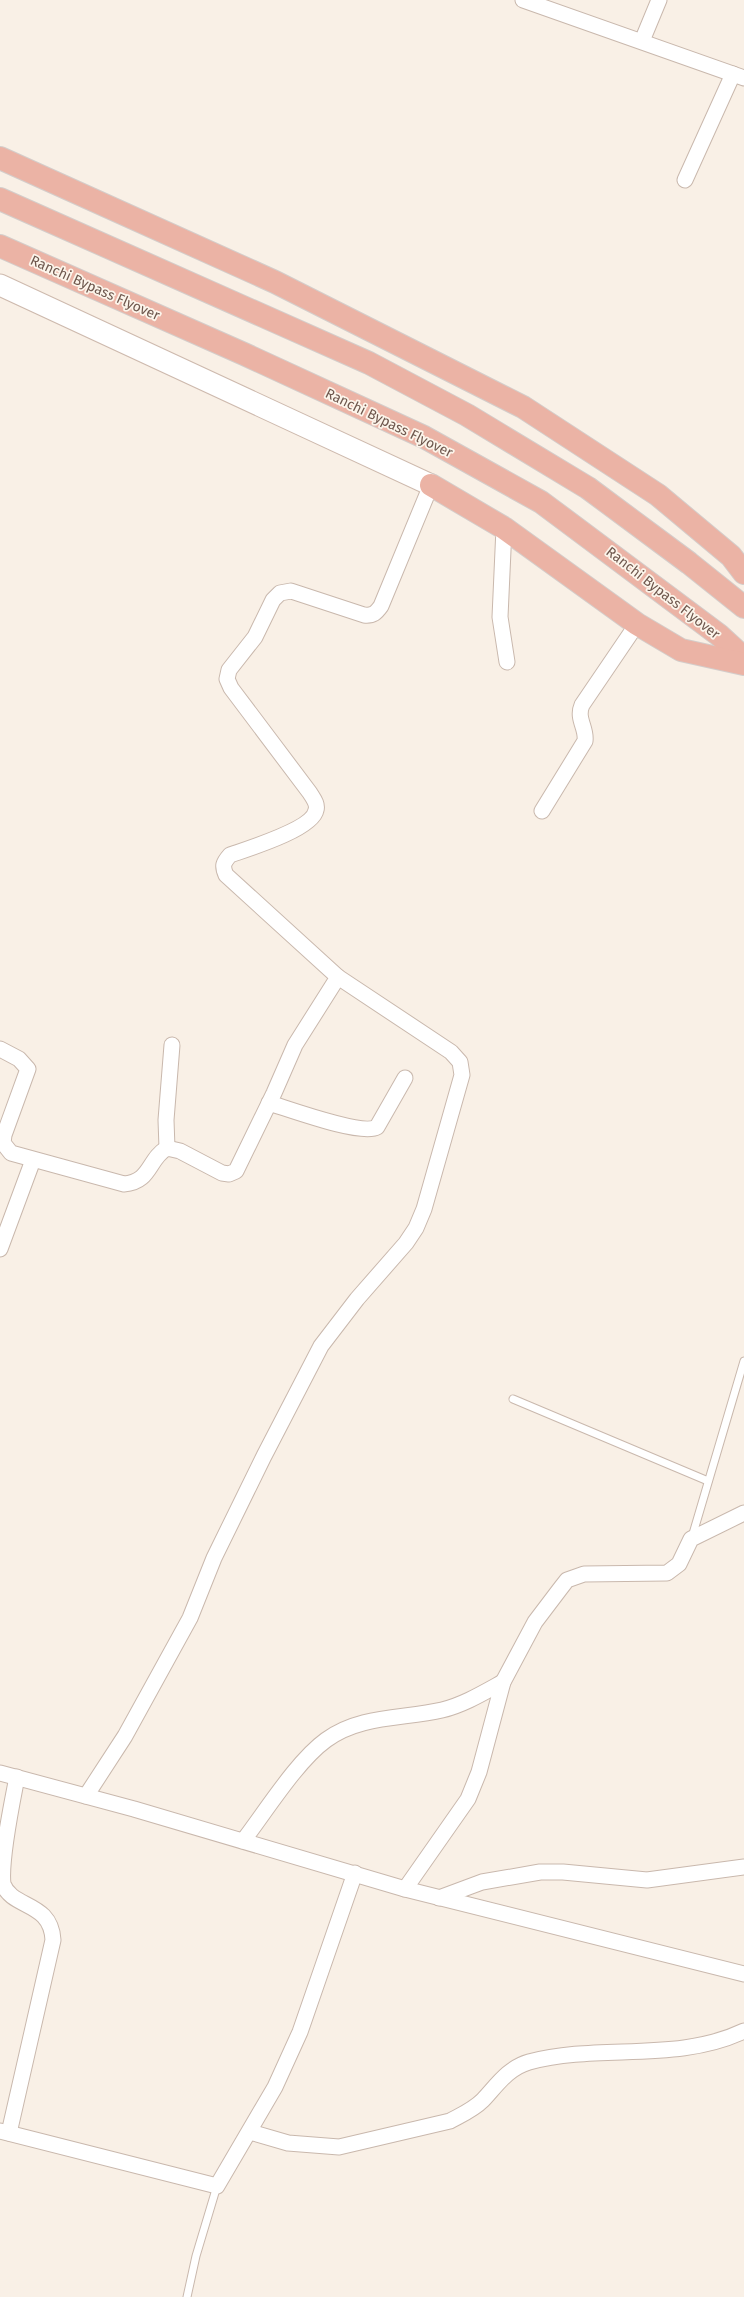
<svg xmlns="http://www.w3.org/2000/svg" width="744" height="2297" font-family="'Fira Sans',sans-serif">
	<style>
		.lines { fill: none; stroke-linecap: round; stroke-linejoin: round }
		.lane-casing { stroke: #c9b8ad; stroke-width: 9 }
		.street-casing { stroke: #c9b8ad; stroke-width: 17 }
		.secondary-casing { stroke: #cebaae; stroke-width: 23 }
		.highway-casing { stroke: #d4cdca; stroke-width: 24 }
		.lane { stroke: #fff; stroke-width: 7 }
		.street { stroke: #fff; stroke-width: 15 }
		.secondary { stroke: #fff; stroke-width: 21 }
		.highway { stroke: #ebb3a5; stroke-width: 22 }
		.labels { text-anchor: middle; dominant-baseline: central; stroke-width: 3.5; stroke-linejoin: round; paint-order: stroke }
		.street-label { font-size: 14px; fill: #6f584e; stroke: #fcf5eb }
	</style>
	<rect width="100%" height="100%" fill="#f9f0e6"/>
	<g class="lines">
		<g class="lane-casing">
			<g id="lane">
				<path d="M513,1399L708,1481"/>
				<path d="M692,1537L744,1361"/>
				<path d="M187,2297L196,2256L217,2186"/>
			</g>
		</g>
		<g class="street-casing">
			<g id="street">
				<path d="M523,0L744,78"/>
				<path d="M642,41L659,0"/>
				<path d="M685,180L733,74"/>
				<path d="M504,528L500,617L507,662"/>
				<path d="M542,811L585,741C587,728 576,719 582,705L637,624"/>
				<path d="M0,1049L19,1059L28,1069L4,1135L3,1143L11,1153L124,1184C151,1182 148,1159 167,1148L180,1151L222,1173L229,1174L236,1171L274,1093L295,1045L338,977L226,875C222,866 223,863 230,855C247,849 313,829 316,810C318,804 313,798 310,793L231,688L227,679L229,670L255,637L273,600L280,593L291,591L364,615C373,616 376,613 381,606L431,485"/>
				<path d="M269,1103C289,1109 362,1136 377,1127L405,1078"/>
				<path d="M167,1148L166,1120L172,1045"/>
				<path d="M0,1249L33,1160"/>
				<path d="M0,1773L134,1809L405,1889L744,1974"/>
				<path d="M86,1796L125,1736L190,1618L214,1558L264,1456L321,1346L357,1299L406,1243L416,1228L424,1209L462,1075L460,1062L451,1052L338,977"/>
				<path d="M243,1841C266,1811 297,1761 326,1740C360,1715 403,1719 442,1710C463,1705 483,1693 503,1682"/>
				<path d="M405,1889L468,1799L479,1772L503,1682L535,1622L560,1589L567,1580L584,1574L667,1573L679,1564L691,1539L744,1513"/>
				<path d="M439,1898L482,1882L540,1872H563L647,1880L744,1867"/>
				<path d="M0,2131L217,2186L275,2087L300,2032L355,1873"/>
				<path d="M250,2132L288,2143L339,2147L450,2121C461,2115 473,2110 483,2100C497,2085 508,2068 529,2062C599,2043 677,2063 744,2031"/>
				<path d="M9,2133L53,1940C51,1901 12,1909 3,1884C0,1860 12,1803 17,1777"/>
			</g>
		</g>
		<g class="secondary-casing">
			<path id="secondary" d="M0,285L431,485"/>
		</g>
		<g class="highway-casing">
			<g id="highway">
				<path d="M0,158L275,282L523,407L658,495L731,556L744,573"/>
				<path d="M0,199L369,363L467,415L588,488L689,563L744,607"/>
				<path d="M0,246L244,354L424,437L541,502L719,635L744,658"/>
				<path d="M431,485L504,528L637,624L681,650L744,664"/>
			</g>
		</g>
		<use href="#lane" class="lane"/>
		<use href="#street" class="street"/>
		<use href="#secondary" class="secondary"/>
		<use href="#highway" class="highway"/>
	</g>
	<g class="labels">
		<g class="street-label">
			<text transform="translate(95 288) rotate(24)">Ranchi Bypass Flyover</text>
			<text transform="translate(389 423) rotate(26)">Ranchi Bypass Flyover</text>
			<text transform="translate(663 593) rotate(38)">Ranchi Bypass Flyover</text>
		</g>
	</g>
</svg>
